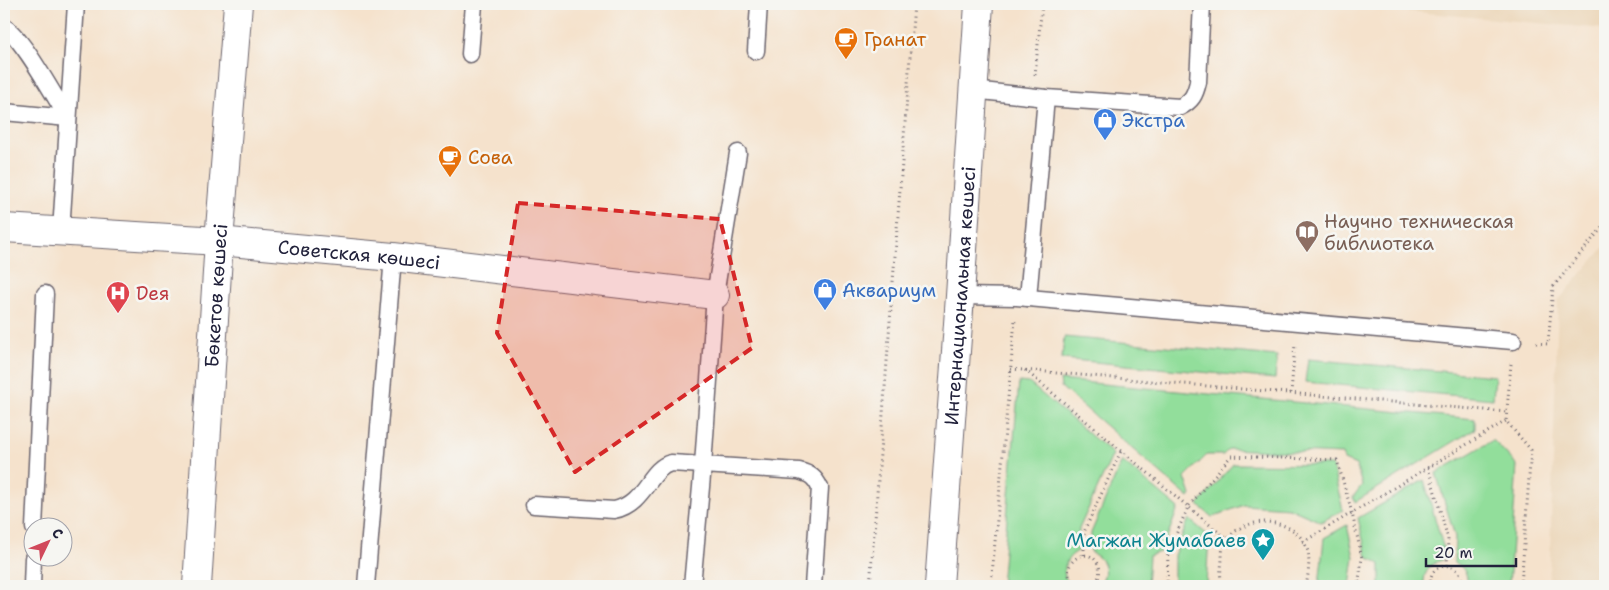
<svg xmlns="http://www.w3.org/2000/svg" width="1609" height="590" font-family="'Shantell Sans',sans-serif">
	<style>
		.built { fill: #ecd7ba }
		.green { fill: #92de9b; stroke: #5a806b }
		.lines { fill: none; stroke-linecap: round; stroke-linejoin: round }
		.lane-casing { stroke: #6c656e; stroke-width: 19 }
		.street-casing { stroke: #6c656e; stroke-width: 30 }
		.secondary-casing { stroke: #6c656e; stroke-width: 30 }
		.path { stroke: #6c656e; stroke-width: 3; stroke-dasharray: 1 4; stroke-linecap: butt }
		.lane { stroke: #fff; stroke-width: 16 }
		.street { stroke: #fff; stroke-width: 28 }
		.secondary { stroke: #fff; stroke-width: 28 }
		.marked { fill: #d62828; fill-opacity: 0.2; stroke: #d62828; stroke-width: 4; stroke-dasharray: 10 6; stroke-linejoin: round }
		.labels { text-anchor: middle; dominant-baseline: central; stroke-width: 5; stroke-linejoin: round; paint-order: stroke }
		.food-label { font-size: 19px; fill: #c56008; stroke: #f6f6f2; text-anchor: start }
		.shop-label { font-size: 19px; fill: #366cbe; stroke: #f6f6f2; text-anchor: start }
		.education-label { font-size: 19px; fill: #785e54; stroke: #f6f6f2; text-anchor: start }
		.street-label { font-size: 19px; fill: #22223b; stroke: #f6f6f2 }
		.health-label { font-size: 19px; fill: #be3a42; stroke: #f6f6f2; text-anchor: start }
		.culture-label { font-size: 19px; fill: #0d838f; stroke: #f6f6f2; text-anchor: end }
	</style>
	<rect width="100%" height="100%" fill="#f6f6f2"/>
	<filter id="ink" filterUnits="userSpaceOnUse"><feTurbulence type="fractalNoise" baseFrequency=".02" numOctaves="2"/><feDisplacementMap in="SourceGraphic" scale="10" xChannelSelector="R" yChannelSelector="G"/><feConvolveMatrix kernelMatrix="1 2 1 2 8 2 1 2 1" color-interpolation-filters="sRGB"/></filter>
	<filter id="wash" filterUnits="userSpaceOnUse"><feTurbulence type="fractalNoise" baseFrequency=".0096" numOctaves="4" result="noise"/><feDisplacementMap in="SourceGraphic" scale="20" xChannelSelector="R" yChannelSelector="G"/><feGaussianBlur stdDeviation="1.12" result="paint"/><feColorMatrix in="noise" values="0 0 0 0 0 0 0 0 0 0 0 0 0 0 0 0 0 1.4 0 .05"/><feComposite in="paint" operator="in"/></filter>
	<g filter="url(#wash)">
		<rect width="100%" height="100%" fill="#f5e2cc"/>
		<g class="built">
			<path d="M1328,4H1605V29Z"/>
			<path d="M1605,246V586H1549L1558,301Z"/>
		</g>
		<g class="green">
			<path d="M1064,337L1277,356L1275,379L1062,359Z"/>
			<path d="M1308,359L1495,376L1493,399L1305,382Z"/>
			<path d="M1060,380L1475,419V429L1355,502L1353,497L1362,485L1356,465L1344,460L1342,454L1229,449L1223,455H1207L1185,477L1191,495L1189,498L1061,387Z"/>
			<path d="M1019,382L1029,383L1113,454L1079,529L1078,551C1064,558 1059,574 1071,586H1001Z"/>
			<path d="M1493,440L1517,465L1509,586H1467C1469,575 1464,567 1454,562L1455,537L1436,473Z"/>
			<path d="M1122,461L1178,508L1162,551L1149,556L1147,586H1098C1109,575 1106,558 1091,553V533Z"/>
			<path d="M1233,464L1332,465L1343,510L1321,522L1289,508L1244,505L1212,517L1198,505Z"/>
			<path d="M1424,480L1443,546L1442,560C1429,564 1423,573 1424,586H1380V564L1367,557L1358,518Z"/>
			<path d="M1189,519L1209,536L1206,586H1174V555Z"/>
			<path d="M1347,525L1354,557L1350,586H1319L1324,538Z"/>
		</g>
	</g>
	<g filter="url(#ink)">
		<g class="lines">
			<g class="lane-casing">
				<g id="lane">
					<path d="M4,27C22,36 55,98 68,118"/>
					<path d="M756,51L759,4"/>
					<path d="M470,54L474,4"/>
					<path d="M973,90L1046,98L1180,107C1192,101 1195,95 1198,82L1202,4"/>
					<path d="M4,112L68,118"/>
					<path d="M61,231L76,4"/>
					<path d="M960,296L1017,297L1513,341"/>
					<path d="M1028,298L1046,98"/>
					<path d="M534,505L614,510C645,504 649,468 671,463L799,471C810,474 815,477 820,488L813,586"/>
					<path d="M34,528L45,294"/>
					<path d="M32,586L33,558"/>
					<path d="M366,586L393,257"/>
					<path d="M692,586L703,465L715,295L738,153"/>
				</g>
			</g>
			<g class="street-casing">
				<g id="street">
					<path id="s1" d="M4,228L219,241L393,257L715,295"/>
				</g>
			</g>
			<g class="secondary-casing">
				<g id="secondary">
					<path id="s2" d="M197,586L219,241L238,4"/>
					<path id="s3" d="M939,586L960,296L979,4"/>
				</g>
			</g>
			<g class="path">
				<path d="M1035,75L1042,4"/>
				<path d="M1536,343L1548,344L1553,287L1605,224"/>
				<path d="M1511,364L1506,421L1531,450L1521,586"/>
				<path d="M1011,369L1507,412"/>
				<path d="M1025,370L1228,540"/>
				<path d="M1291,393L1295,344"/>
				<path d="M1428,467L1448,539L1447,566"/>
				<path d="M1303,542L1506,421"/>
				<path d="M1084,555V532L1121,451"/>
				<path d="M870,586L914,4"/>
				<path d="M991,586L1015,320"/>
				<path d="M1080,586C1052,574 1082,541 1097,562C1101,568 1100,575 1097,581L1089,586"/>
				<path d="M1167,586L1168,553L1188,507L1231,456L1337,460L1352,513L1362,558L1358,586"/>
				<path d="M1223,586C1219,577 1221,570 1222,560C1222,555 1222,549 1224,545C1240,512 1299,515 1308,552C1310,561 1308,577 1306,586"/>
				<path d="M1431,586C1426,559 1466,559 1461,586"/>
			</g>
			<use href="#lane" class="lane"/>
			<use href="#street" class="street"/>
			<use href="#secondary" class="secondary"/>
		</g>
	</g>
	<path class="marked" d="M518,203L720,219L752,348L575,472L497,333Z"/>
	<defs>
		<g id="cafe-pin" transform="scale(1.25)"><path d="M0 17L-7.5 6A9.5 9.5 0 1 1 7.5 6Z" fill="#e8710a" stroke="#f6f6f2"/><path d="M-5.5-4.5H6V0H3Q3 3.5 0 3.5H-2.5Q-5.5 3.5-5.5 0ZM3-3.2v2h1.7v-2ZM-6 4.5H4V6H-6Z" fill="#fff"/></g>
		<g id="shop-pin" transform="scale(1.25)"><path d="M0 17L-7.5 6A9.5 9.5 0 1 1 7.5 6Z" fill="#3f7fe0" stroke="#f6f6f2"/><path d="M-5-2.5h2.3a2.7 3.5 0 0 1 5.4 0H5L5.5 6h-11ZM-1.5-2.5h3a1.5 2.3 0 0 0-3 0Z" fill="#fff"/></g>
		<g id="library-pin" transform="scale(1.25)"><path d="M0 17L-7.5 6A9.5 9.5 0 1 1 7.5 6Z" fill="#8d6e63" stroke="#f6f6f2"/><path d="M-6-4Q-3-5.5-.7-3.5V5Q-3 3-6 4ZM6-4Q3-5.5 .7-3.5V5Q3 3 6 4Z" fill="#fff"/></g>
		<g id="hospital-pin" transform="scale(1.25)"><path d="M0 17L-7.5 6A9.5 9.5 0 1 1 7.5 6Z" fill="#e0444e" stroke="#f6f6f2"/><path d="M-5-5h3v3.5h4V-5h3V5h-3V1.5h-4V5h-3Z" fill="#fff"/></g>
		<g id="sight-pin" transform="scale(1.25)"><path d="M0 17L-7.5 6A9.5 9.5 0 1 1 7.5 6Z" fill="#0f9aa8" stroke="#f6f6f2"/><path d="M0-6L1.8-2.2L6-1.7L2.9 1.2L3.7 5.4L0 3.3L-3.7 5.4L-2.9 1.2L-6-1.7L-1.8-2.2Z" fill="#fff"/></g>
	</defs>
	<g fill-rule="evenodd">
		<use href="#cafe-pin" x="846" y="39"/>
		<use href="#shop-pin" x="1105" y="120"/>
		<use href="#cafe-pin" x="450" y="157"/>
		<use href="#library-pin" x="1307" y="232"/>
		<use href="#shop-pin" x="825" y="290"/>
		<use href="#hospital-pin" x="118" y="293"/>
		<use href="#sight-pin" x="1263" y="540"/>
	</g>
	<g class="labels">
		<g class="food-label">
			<text x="864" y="39">Гранат</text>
			<text x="468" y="157">Сова</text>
		</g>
		<g class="shop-label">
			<text x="1122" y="120">Экстра</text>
			<text x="842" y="290">Аквариум</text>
		</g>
		<g class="education-label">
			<text x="1324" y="221">Научно техническая<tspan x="1324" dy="22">библиотека</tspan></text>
		</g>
		<g class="street-label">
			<text stroke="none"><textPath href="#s1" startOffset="356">Советская көшесі</textPath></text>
			<text stroke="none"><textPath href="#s2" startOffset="291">Бөкетов көшесі</textPath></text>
			<text stroke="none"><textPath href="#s3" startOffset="291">Интернациональная көшесі</textPath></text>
		</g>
		<g class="health-label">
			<text x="136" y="293">Deя</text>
		</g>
		<g class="culture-label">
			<text x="1246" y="540">Магжан Жумабаев</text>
		</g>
	</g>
	<rect width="1609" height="590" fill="none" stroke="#f6f6f2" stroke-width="20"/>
	<g transform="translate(48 542) rotate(47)"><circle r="24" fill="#f6f6f2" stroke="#a1a1a9"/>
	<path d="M0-4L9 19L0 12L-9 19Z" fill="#d1495b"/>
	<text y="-8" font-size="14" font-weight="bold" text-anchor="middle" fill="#22223b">С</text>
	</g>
	<path d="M1426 558v8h90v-8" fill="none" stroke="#22223b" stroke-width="2.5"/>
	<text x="1434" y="558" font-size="15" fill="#22223b" stroke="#f6f6f2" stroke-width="4" paint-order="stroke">20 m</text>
</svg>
